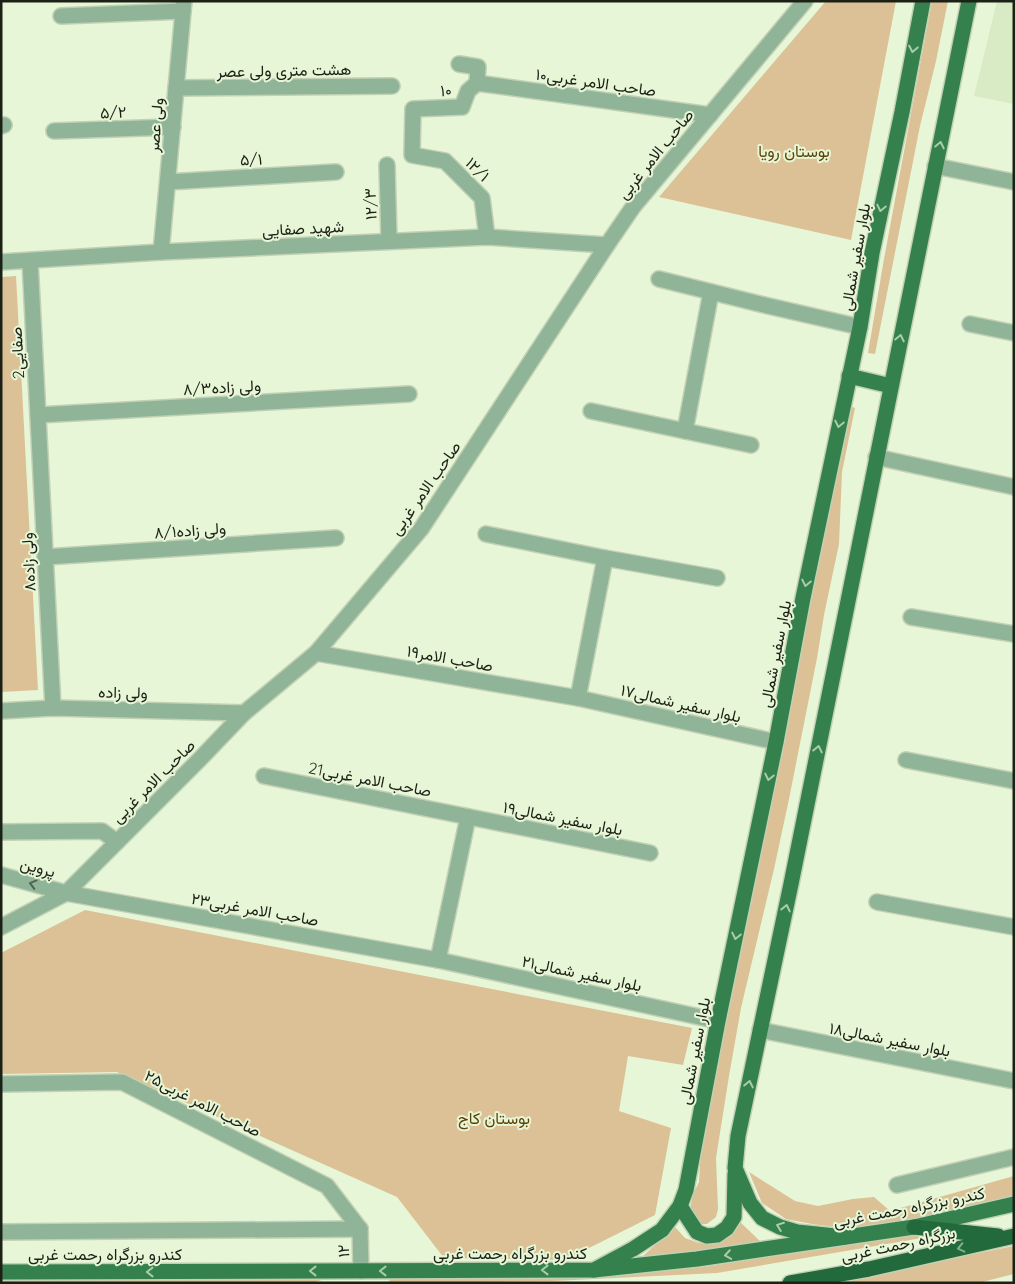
<svg xmlns="http://www.w3.org/2000/svg" width="1015" height="1284" font-family="Quicksand,Vazirmatn,sans-serif">
	<style>
		.built { fill: #d9ebc5 }
		.green { fill: #dbc195 }
		.lines { fill: none; stroke-linecap: round; stroke-linejoin: round }
		.minor-casing { stroke: #c2d0b4; stroke-width: 18 }
		.major-casing { stroke: #c2d0b4; stroke-width: 18 }
		.highway-casing { stroke: #c2d0b4; stroke-width: 18 }
		.minor { stroke: #8fb498; stroke-width: 15 }
		.major { stroke: #34814e; stroke-width: 15 }
		.highway { stroke: #226a3c; stroke-width: 15 }
		.oneway { stroke: #a8cda7 }
		.oneway2 { stroke: #506350 }
		.oneway3 { stroke: #84b08a }
		.labels { text-anchor: middle; dominant-baseline: central; stroke-width: 4; stroke-linejoin: round; paint-order: stroke }
		.street-label { font-size: 16px; fill: #1c2116; stroke: #e7f6d7 }
		.park-label { font-size: 16px; fill: #5d4207; stroke: #e7f6d7 }
	</style>
	<rect width="100%" height="100%" fill="#e7f6d7"/>
	<path class="built" d="M997,1H1014V104L974,96Z"/>
	<g class="green">
		<path d="M826,1H896L851,240L659,197Z"/>
		<path d="M932,1H948L936,61L920,126L875,354L868,353L884,259Z"/>
		<path d="M16,276L38,690L1,692V277Z"/>
		<path d="M850,406L855,408L842,472L839,544L824,615L817,658L789,799L774,869L741,1008L729,1076L716,1158L718,1209L716,1217L707,1224H698L690,1214L692,1196L699,1182L700,1163L711,1089L730,993L775,786L799,658Z"/>
		<path d="M85,910L692,1028L683,1065L628,1056L619,1111L671,1128L655,1215L565,1260L444,1258L397,1197L117,1072L1,1074V953Z"/>
		<path d="M749,1172L795,1201L818,1206L853,1199L874,1197L890,1211L1014,1176V1198L939,1217L853,1229L812,1224L786,1219L762,1203Z"/>
		<path d="M739,1221L764,1245L709,1252L643,1256L675,1227L685,1238L699,1243L712,1244L728,1235Z"/>
		<path d="M913,1234L922,1238L717,1273L553,1281L387,1283L393,1277L554,1275L704,1267Z"/>
		<path d="M1014,1246V1274L978,1283H828Z"/>
		<path d="M328,1278L312,1283H1V1279Z"/>
	</g>
	<g class="lines">
		<g class="minor-casing">
			<g id="minor">
				<path d="M61,16L183,11"/>
				<path d="M459,64L478,67L477,83L468,91L462,107L413,109L412,155L445,161L482,198L487,237"/>
				<path d="M477,83L710,115"/>
				<path d="M176,88L392,86"/>
				<path d="M1,126L4,125"/>
				<path d="M54,131L173,127"/>
				<path d="M387,165L389,241"/>
				<path d="M935,166L1014,182"/>
				<path d="M168,182L336,172"/>
				<path d="M161,252L184,1"/>
				<path d="M30,261L53,708"/>
				<path d="M1,262L161,252L487,237L607,245"/>
				<path d="M659,279L760,304L860,327"/>
				<path d="M970,324L1014,333"/>
				<path d="M591,411L751,445"/>
				<path d="M38,415L409,394"/>
				<path d="M685,431L711,292"/>
				<path d="M876,457L1014,487"/>
				<path d="M486,534L605,558L717,578"/>
				<path d="M45,557L336,538"/>
				<path d="M911,617L1014,634"/>
				<path d="M316,653L578,698L776,742"/>
				<path d="M578,698L605,558"/>
				<path d="M1,711L53,708L244,713"/>
				<path d="M906,760L1014,781"/>
				<path d="M264,776L650,853"/>
				<path d="M1,832L102,831L117,842"/>
				<path d="M1,875L66,893L438,960L718,1021"/>
				<path d="M877,902L1014,927"/>
				<path d="M1,927L66,893L199,760L244,713L316,653L421,529L607,245L633,207L805,1"/>
				<path d="M438,960L468,817"/>
				<path d="M760,1030L1014,1081"/>
				<path d="M1,1084L122,1082L327,1186L360,1229"/>
				<path d="M897,1185L1014,1157"/>
				<path d="M360,1229L361,1271"/>
				<path d="M1,1232L360,1229"/>
			</g>
		</g>
		<g class="major-casing">
			<g id="major">
				<path d="M849,376L891,386"/>
				<path d="M680,1206L697,1232L707,1236L717,1235L727,1228L734,1217L735,1174"/>
				<path d="M845,1237L797,1232L780,1227L762,1218L750,1203L735,1168L738,1136L791,884L969,1"/>
				<path d="M594,1270L633,1249L662,1230L680,1206L686,1190L718,1021L776,742L803,598L860,327L872,253L902,112L923,1"/>
				<path d="M1,1272L594,1270L697,1259L914,1227L1014,1204"/>
			</g>
		</g>
		<g class="highway-casing">
			<g id="highway">
				<path d="M914,1227L998,1236"/>
				<path d="M790,1283L869,1269L1014,1236"/>
			</g>
		</g>
		<use href="#minor" class="minor"/>
		<use href="#major" class="major"/>
		<use href="#highway" class="highway"/>
	</g>
	<defs><path id="oneway-chevron" d="M-2-3.5L2.5 0L-2 3.5" fill="none" stroke-width="1.6" stroke-linecap="round" stroke-linejoin="round" transform="scale(1.25)"/></defs>
	<g class="oneway">
		<use href="#oneway-chevron" transform="translate(913 49) rotate(101)"/>
		<use href="#oneway-chevron" transform="translate(940 145) rotate(-78)"/>
		<use href="#oneway-chevron" transform="translate(881 208) rotate(102)"/>
		<use href="#oneway-chevron" transform="translate(900 338) rotate(-78)"/>
		<use href="#oneway-chevron" transform="translate(839 424) rotate(102)"/>
		<use href="#oneway-chevron" transform="translate(806 583) rotate(102)"/>
		<use href="#oneway-chevron" transform="translate(818 749) rotate(-78)"/>
		<use href="#oneway-chevron" transform="translate(769 777) rotate(102)"/>
		<use href="#oneway-chevron" transform="translate(786 908) rotate(-78)"/>
		<use href="#oneway-chevron" transform="translate(736 936) rotate(102)"/>
		<use href="#oneway-chevron" transform="translate(749 1084) rotate(-78)"/>
		<use href="#oneway-chevron" transform="translate(780 1226) rotate(-159)"/>
		<use href="#oneway-chevron" transform="translate(728 1255) rotate(171)"/>
		<use href="#oneway-chevron" transform="translate(545 1270) rotate(180)"/>
		<use href="#oneway-chevron" transform="translate(313 1271) rotate(180)"/>
		<use href="#oneway-chevron" transform="translate(383 1271) rotate(180)"/>
		<use href="#oneway-chevron" transform="translate(150 1272) rotate(180)"/>
	</g>
	<use class="oneway2" href="#oneway-chevron" transform="translate(33 884) rotate(-165)"/>
	<use class="oneway3" href="#oneway-chevron" transform="translate(961 1248) rotate(167)"/>
	<g class="labels">
		<g class="street-label">
			<text transform="translate(284 70) rotate(-1)">هشت متری ولی عصر</text>
			<text transform="translate(596 82) rotate(8)">صاحب الامر غربی۱۰</text>
			<text transform="translate(446 90) rotate(-2)">۱۰</text>
			<text transform="translate(113 112) rotate(-2)">۵/۲</text>
			<text transform="translate(155 125) rotate(-85)">ولی عصر</text>
			<text transform="translate(655 154) rotate(-51)">صاحب الامر غربی</text>
			<text transform="translate(251 159) rotate(-3)">۵/۱</text>
			<text transform="translate(478 169) rotate(45)">۱۲/۱</text>
			<text transform="translate(370 204) rotate(-92)">۱۲/۳</text>
			<text transform="translate(303 228) rotate(-3)">شهید صفایی</text>
			<text transform="translate(855 257) rotate(-80)">بلوار سفیر شمالی</text>
			<text transform="translate(17 353) rotate(-93)">2صفایی</text>
			<text transform="translate(222 387) rotate(-3)">ولی زاده۸/۳</text>
			<text transform="translate(425 488) rotate(-55)">صاحب الامر غربی</text>
			<text transform="translate(190 530) rotate(-4)">ولی زاده۸/۱</text>
			<text transform="translate(28 562) rotate(-93)">ولی زاده۸</text>
			<text transform="translate(775 654) rotate(-79)">بلوار سفیر شمالی</text>
			<text transform="translate(450 658) rotate(10)">صاحب الامر۱۹</text>
			<text transform="translate(123 692) rotate(1)">ولی زاده</text>
			<text transform="translate(681 703) rotate(13)">بلوار سفیر شمالی۱۷</text>
			<text transform="translate(370 779) rotate(11)">21صاحب الامر غربی</text>
			<text transform="translate(153 781) rotate(-45)">صاحب الامر غربی</text>
			<text transform="translate(563 818) rotate(11)">بلوار سفیر شمالی۱۹</text>
			<text transform="translate(38 867) rotate(15)">پروین</text>
			<text transform="translate(255 909) rotate(10)">صاحب الامر غربی۲۳</text>
			<text transform="translate(582 973) rotate(12)">بلوار سفیر شمالی۲۱</text>
			<text transform="translate(890 1039) rotate(11)">بلوار سفیر شمالی۱۸</text>
			<text transform="translate(694 1051) rotate(-79)">بلوار سفیر شمالی</text>
			<text transform="translate(203 1103) rotate(27)">صاحب الامر غربی۲۵</text>
			<text transform="translate(909 1207) rotate(-11)">کندرو بزرگراه رحمت غربی</text>
			<text transform="translate(898 1244) rotate(-12)">بزرگراه رحمت غربی</text>
			<text transform="translate(343 1251) rotate(-92)">۱۲</text>
			<text x="510" y="1253">کندرو بزرگراه رحمت غربی</text>
			<text x="105" y="1254">کندرو بزرگراه رحمت غربی</text>
		</g>
		<g class="park-label">
			<text x="794" y="151">بوستان رویا</text>
			<text x="494" y="1118">بوستان کاج</text>
		</g>
	</g>
	<rect width="1015" height="1284" fill="none" stroke="#1c2116" stroke-width="5"/>
</svg>
